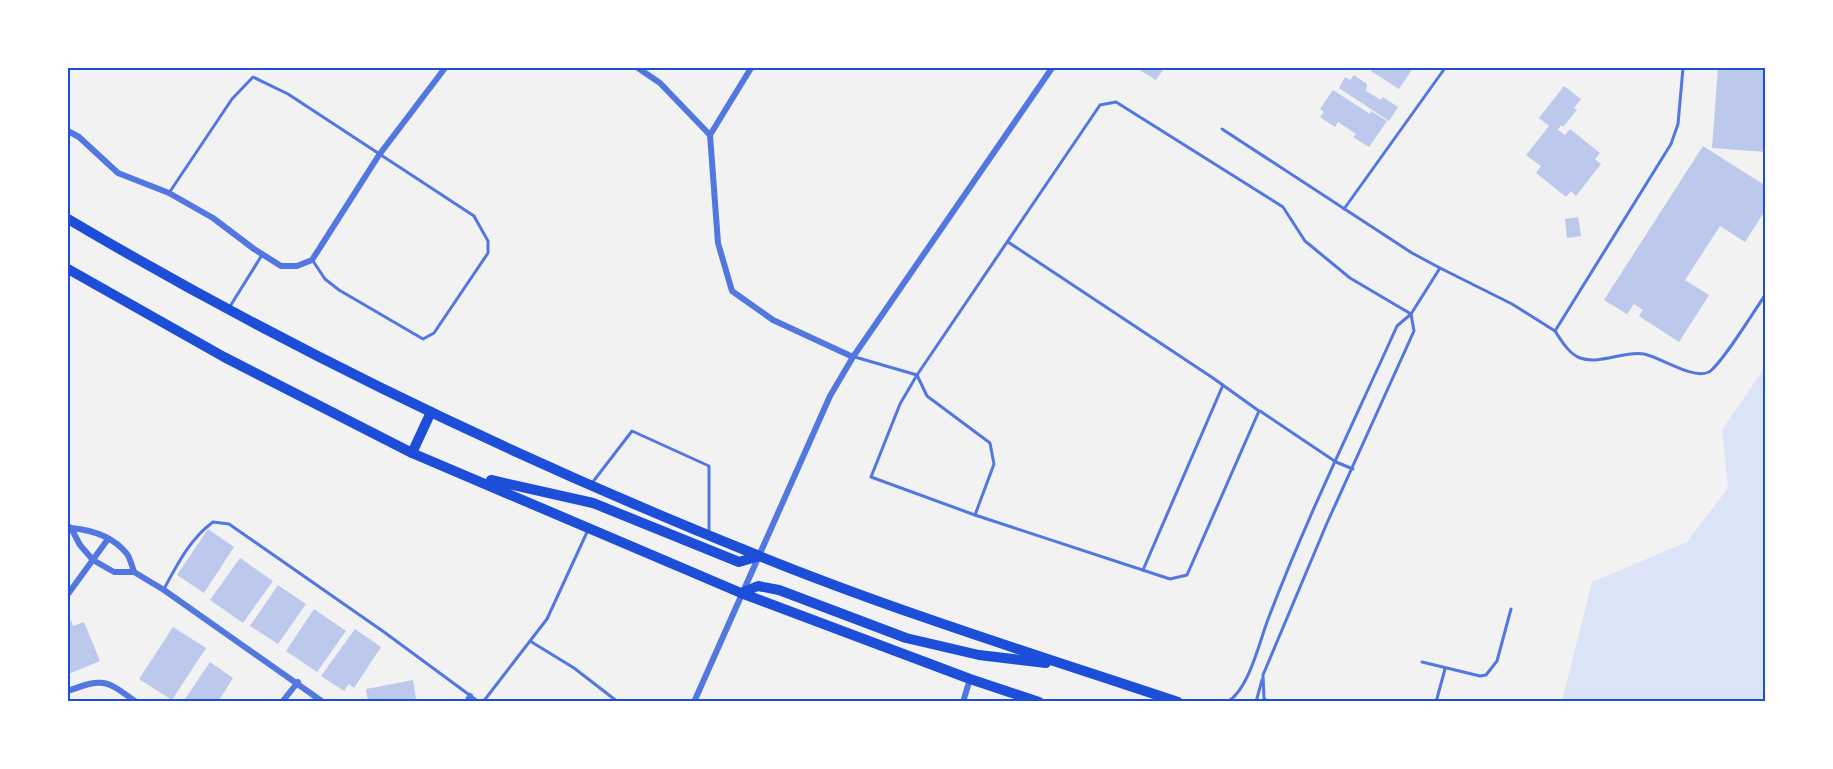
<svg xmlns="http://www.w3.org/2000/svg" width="1833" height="769" font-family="'Fira Sans',sans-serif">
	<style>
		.green { fill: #dbe4f7 }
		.building { fill: #bdc9ec }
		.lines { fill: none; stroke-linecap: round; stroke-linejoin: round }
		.service { stroke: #5277de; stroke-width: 3 }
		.minor { stroke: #5277de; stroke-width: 6 }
		.primary { stroke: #1d4ed8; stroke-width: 10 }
		.neatline { fill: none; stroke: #1d4ed8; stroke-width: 2 }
	</style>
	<rect width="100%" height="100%" fill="#f2f2f2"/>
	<path class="green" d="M1765,367V701H1562L1592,582L1687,542L1728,488L1722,430Z"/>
	<g class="building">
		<path d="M1136,68H1164L1156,80Z"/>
		<path d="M1373,68H1413L1399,89L1371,71Z"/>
		<path d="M1718,68H1766V152L1712,148Z"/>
		<path d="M1354,75L1367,84L1366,91L1381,100L1383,97L1398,107L1389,121L1339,88L1345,77L1350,80Z"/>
		<path d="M1564,86L1581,99L1574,108L1577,110L1563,127L1561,125L1558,130L1565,135L1570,129L1600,153L1595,159L1601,164L1576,196L1571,191L1566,197L1536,173L1541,166L1526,155L1549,126L1539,118Z"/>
		<path d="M1333,90L1370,114L1371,111L1387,121L1369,147L1353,137L1356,134L1338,122L1335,127L1320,117L1324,112L1320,109Z"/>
		<path d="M1703,146L1766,186V209L1745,242L1720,226L1685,280L1709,295L1679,342L1639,316L1643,310L1634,304L1627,314L1604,300Z"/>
		<path d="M1578,217L1581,236L1567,238L1565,219Z"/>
		<path d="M208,529L234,547L204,593L177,575Z"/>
		<path d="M240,558L273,581L243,623L210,600Z"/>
		<path d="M278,585L306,604L278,644L250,626Z"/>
		<path d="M314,609L346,631L317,672L286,651Z"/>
		<path d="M71,620L73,626L84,622L100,661L68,674V622Z"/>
		<path d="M173,627L206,648L172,700L139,679Z"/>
		<path d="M355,629L381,647L354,688L349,684L344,691L321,676Z"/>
		<path d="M210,662L233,678L218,702H183Z"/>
		<path d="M413,680L416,699L402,702H368L366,689Z"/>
	</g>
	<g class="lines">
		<g class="service">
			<path d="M1222,129L1412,253L1440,268"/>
			<path d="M169,193L232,99L253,77L288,94L474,216L488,241V253L434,333L423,339L339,290L325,279L313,261"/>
			<path d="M1344,209L1445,68"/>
			<path d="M229,308L262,255"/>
			<path d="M1555,331C1561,340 1569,354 1580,358C1600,365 1626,350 1644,354C1660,357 1693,380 1709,372C1722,364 1755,309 1766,294"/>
			<path d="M855,357L917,375L1100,105L1116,102L1283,207L1305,241L1350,278L1411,314L1414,331L1327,523L1263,675L1264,698L1267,702"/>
			<path d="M917,375L927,396L990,443L994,464L975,515L1170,579L1187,575L1259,411L1213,378L1008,242"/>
			<path d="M917,375L900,404L871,477L975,515"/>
			<path d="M1260,411L1336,462L1353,469"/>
			<path d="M592,483L632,431L709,466V531"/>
			<path d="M1143,570L1223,385"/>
			<path d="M164,589C178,563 190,539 213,522L229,524L384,632L479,702"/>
			<path d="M530,641L574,668L618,702"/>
			<path d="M1422,662L1480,676L1486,675L1497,661L1511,609"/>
			<path d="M483,702L547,619L588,530"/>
			<path d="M1227,702C1248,691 1259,644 1267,622C1305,521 1353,424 1397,326L1411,314L1440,268L1512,304L1555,331L1671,144L1678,124L1683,68"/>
			<path d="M1256,702L1262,680"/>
			<path d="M1436,702L1445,669"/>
		</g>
		<g class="minor">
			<path d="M638,68L660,83L710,135L718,243L732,291L773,320L853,357"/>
			<path d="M68,131L79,137L118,173L169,193L213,218L254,249L281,266H297L312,260L379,155L445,68"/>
			<path d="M710,135L751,68"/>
			<path d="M68,526L71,528L80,545L93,560L114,572H134L164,590L323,702"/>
			<path d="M71,528C92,530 113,536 127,554C130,558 132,566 134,572"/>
			<path d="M68,594L108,539"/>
			<path d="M68,691C103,678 105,679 136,702"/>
			<path d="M282,702L298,682"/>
			<path d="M467,702L470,696"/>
			<path d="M694,702L830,396L853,357L1052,68"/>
			<path d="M963,702L970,679"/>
		</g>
		<g class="primary">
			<path d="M68,219C288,349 520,460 757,555C895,611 1037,655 1178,702"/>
			<path d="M68,269L224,357L412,453L741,593L970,679L1039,702"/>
			<path d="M412,453L431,412"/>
			<path d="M491,480L593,503L739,562L759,556"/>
			<path d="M741,593L758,586L779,590L906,638L979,655L1046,663"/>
		</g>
	</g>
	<rect width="1833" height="769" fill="none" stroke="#ffffff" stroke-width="138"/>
	<rect x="69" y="69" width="1695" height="631" class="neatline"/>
</svg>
